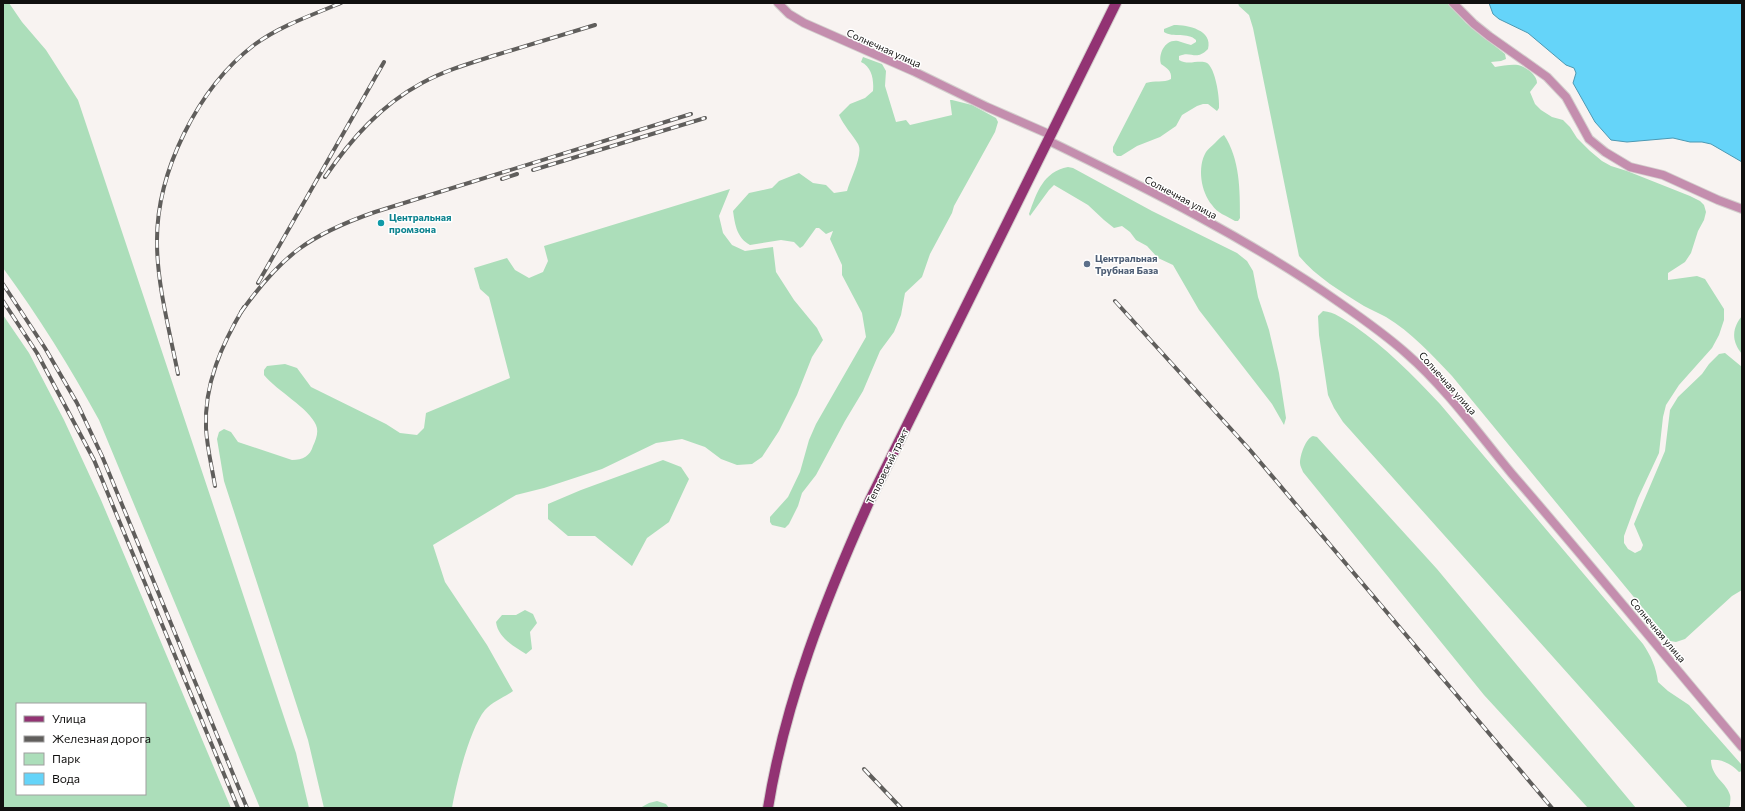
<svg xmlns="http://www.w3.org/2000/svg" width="1745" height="811" font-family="Commissioner,sans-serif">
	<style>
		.green { fill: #acdeba; fill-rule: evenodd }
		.water { fill: #65d4f9; stroke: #4c99b3 }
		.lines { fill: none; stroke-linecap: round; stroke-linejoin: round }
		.minor-casing { stroke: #d3cfcd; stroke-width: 10 }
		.major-casing { stroke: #d3cfcd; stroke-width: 12 }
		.minor { stroke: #c48eae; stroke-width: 8 }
		.major { stroke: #923373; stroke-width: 10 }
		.rail-casing { stroke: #605e5c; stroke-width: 4 }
		.rail { stroke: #fff; stroke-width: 2.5; stroke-dasharray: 8; stroke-linecap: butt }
		.culture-dot { fill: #0f9aa8; stroke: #fff; stroke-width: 1.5 }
		.service-dot { fill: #5c6f8a; stroke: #fff; stroke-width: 1.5 }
		.labels { text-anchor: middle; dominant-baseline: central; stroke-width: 3; stroke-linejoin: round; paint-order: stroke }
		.street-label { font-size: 10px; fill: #11100f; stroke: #fff }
		.culture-label { font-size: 10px; font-weight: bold; fill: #0d838f; stroke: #fff; text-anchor: start }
		.service-label { font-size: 10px; font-weight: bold; fill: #4e5e75; stroke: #fff; text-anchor: start }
	</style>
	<rect width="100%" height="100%" fill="#f8f3f1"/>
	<g class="green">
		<path d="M3,3H9L22,22L46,50L78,100L296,753L309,808H260L99,420C70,367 39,317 3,268Z"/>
		<path d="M1238,3H1448L1466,23L1505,54L1506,59L1501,61L1491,62L1495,67C1502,66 1511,64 1518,65C1526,67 1537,75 1537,83L1530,92L1535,104L1541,110L1552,117L1563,120L1570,127L1577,138L1590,151L1602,161L1611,166L1627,171L1690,196L1700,201L1704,205L1706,212L1704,220L1698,231L1691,253L1685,262L1668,273V280L1697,276L1705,279L1724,309V320L1719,335L1712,348L1679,385L1666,405L1663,417L1659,453L1638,498L1624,536V543L1628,549L1635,553L1641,550L1643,545L1634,524L1665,451L1670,410L1678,397L1702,374L1709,364L1719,354L1725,353L1742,367V590L1732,596L1685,639L1676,642L1670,641L1452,376C1432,355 1411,332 1386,317C1379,313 1371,310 1364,306C1342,292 1316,277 1299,256L1253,28L1249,15L1239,6Z"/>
		<path d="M1174,25C1188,25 1213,30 1208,49C1195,62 1192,50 1179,56V60C1187,65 1195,61 1204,62C1215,62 1220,99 1219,108L1217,111L1208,104H1203L1197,106L1182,115L1176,126L1160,137L1137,146L1121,156H1117L1113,152V147L1146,83C1154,80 1164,83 1171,79C1172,71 1167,68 1161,64C1158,54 1165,39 1178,41C1182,42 1186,44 1191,45L1196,42V40C1188,32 1173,38 1164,32V29Z"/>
		<path d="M863,57L882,64L886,71L885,86L896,122L906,120L910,125L952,115L950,100H952L972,105L996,118L998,122L995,132L954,206L952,213L930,254L922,277L905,293L901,315L894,332L880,351L863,391L845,421L816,475L802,493L798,506L789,524L785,528L772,525L770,522V517L788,497L800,472L809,440L816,424L866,337L862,313L842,275V265L830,239L833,231L826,234L819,228H816L803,246L800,248L794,242L781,240L750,245C737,238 735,225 733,211L749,193L772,188L779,181L799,173L813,183L826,185L834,193L847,191C850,179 864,154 858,144C852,134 844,126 839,115L850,104L865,98L873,91C874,80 872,67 861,62Z"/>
		<path d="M1224,135C1240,159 1240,190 1240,218L1238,221H1235C1227,216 1217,213 1212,205C1201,192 1197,167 1206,152C1208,149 1212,146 1215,143C1218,140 1220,137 1224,135Z"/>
		<path d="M1068,167L1073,168L1152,211L1237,253L1247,261L1253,271L1258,297L1269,330L1279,373L1286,418L1284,425L1272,404L1199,310L1173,265L1158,258L1147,246L1136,240L1130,232L1122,226L1114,228L1104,220L1088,205L1054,185L1049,190L1030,216L1029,214C1037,192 1043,172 1068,167Z"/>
		<path d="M730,189L719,216L723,233L732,245L745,251L773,247L776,272L794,300L817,328L823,340L812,357L797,395L779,431L762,457L752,464L737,465L721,459L705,447L682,439L656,443L602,469L544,488L516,495L433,545L445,582L487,645L513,691C505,697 492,702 485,710C470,728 456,784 452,808H324L308,740L224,481L217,439L219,432L224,429L231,432L238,442L292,460C303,460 310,456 313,446C316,439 319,432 316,425C309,408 277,391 264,375V370L267,366L285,364L297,368L311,387L386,424L400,433L417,435L424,428L426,413L510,378L489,297L480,289L474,268L507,258L515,270L529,278L543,272L548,261L544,246Z"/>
		<path d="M1323,311C1335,312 1343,319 1353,325C1387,349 1411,373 1440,404L1643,644C1651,656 1656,667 1658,682L1668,691L1689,705L1741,764L1742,771L1739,772C1731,764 1722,759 1711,760C1711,777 1727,783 1730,795C1731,798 1730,802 1730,805L1728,808H1688L1343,422L1334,408L1328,395L1319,335L1318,316Z"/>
		<path d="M3,315L29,353L64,420L101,500L231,808H3ZM17,704H145V794H17Z"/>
		<path d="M1742,316V354C1731,341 1732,328 1742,316Z"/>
		<path d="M1313,436L1317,437L1437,569L1636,808H1588L1484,695L1303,472C1302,469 1300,466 1300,463C1300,455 1306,438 1313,436Z"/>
		<path d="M663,460L681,467L689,479L669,522L647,538L632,566L595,536H568L548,519V504L581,490Z"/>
		<path d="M525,610L533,614L537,623L530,632L532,649L526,654C514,646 498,638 496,622L502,615H516Z"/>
		<path d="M657,801L666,804L669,808H640L649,803Z"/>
	</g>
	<path class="water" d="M1489,3H1742V162L1711,144L1702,142H1690L1673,138L1627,142L1611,140L1595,122L1573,83L1576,73L1574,68L1566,65L1528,33L1499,19L1493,14Z"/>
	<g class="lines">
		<g class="minor-casing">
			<g id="minor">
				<path d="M778,3L789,14L804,23L913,71L987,107L1051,135"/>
				<path d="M1453,3L1474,24L1489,36L1547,77L1566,97L1589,139L1605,152L1630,167L1663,175L1718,200L1742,209"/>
				<path d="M1049,141C1148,189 1249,239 1340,303C1363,319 1386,335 1407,354C1447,389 1478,433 1512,474C1590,564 1665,656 1742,747"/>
			</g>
		</g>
		<g class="major-casing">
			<path id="major" d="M768,808C785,702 825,600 869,502L1116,3"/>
		</g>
		<use href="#minor" class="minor"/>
		<use href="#major" class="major"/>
		<g class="rail-casing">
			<g id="rail">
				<path d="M533,170L705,118"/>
				<path d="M325,177C351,139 381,105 422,83C446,70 471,63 496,55C529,45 562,35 595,25"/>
				<path d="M502,179L517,174"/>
				<path d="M258,283L384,62"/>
				<path d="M3,284L45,348L77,403L102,456L247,808"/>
				<path d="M3,301L37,353L94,460L238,808"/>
				<path d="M1115,301L1250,450L1552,808"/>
				<path d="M241,312C282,255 309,235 375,212L691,114"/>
				<path d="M178,374C170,333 157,284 157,243C156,172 198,88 254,45C280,26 312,15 341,3"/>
				<path d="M215,486C212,467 207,448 206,428C204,384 222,344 244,307"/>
				<path d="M864,769L901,808"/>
			</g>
		</g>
		<use href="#rail" class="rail"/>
	</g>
	<circle class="culture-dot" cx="381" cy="223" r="4"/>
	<circle class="service-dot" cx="1087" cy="264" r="4"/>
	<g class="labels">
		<g class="street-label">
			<text transform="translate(884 48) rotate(24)">Солнечная улица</text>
			<text transform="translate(1181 197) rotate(28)">Солнечная улица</text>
			<text transform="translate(1448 383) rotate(48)">Солнечная улица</text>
			<text transform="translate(887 466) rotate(-64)">Тепловский тракт</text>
			<text transform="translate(1658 630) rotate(50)">Солнечная улица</text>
		</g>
		<g class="culture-label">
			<text x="389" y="217">Центральная<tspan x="389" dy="12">промзона</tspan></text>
		</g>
		<g class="service-label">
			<text x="1095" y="258">Центральная<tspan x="1095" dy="12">Трубная База</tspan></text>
		</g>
	</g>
	<rect width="1745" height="811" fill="none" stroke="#11100f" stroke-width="8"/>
	<rect x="16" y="703" width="130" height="92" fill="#ffffff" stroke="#a09f9f"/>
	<rect x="24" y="716" width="20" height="6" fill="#923373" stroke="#a09f9f"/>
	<text x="52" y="723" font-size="12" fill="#11100f">Улица</text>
	<rect x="24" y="736" width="20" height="6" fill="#605e5c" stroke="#a09f9f"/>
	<text x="52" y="743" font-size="12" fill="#11100f">Железная дорога</text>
	<rect x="24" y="753" width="20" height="12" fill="#acdeba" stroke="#a09f9f"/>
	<text x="52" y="763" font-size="12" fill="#11100f">Парк</text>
	<rect x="24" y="773" width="20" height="12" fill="#65d4f9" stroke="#a09f9f"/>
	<text x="52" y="783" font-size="12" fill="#11100f">Вода</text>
</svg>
